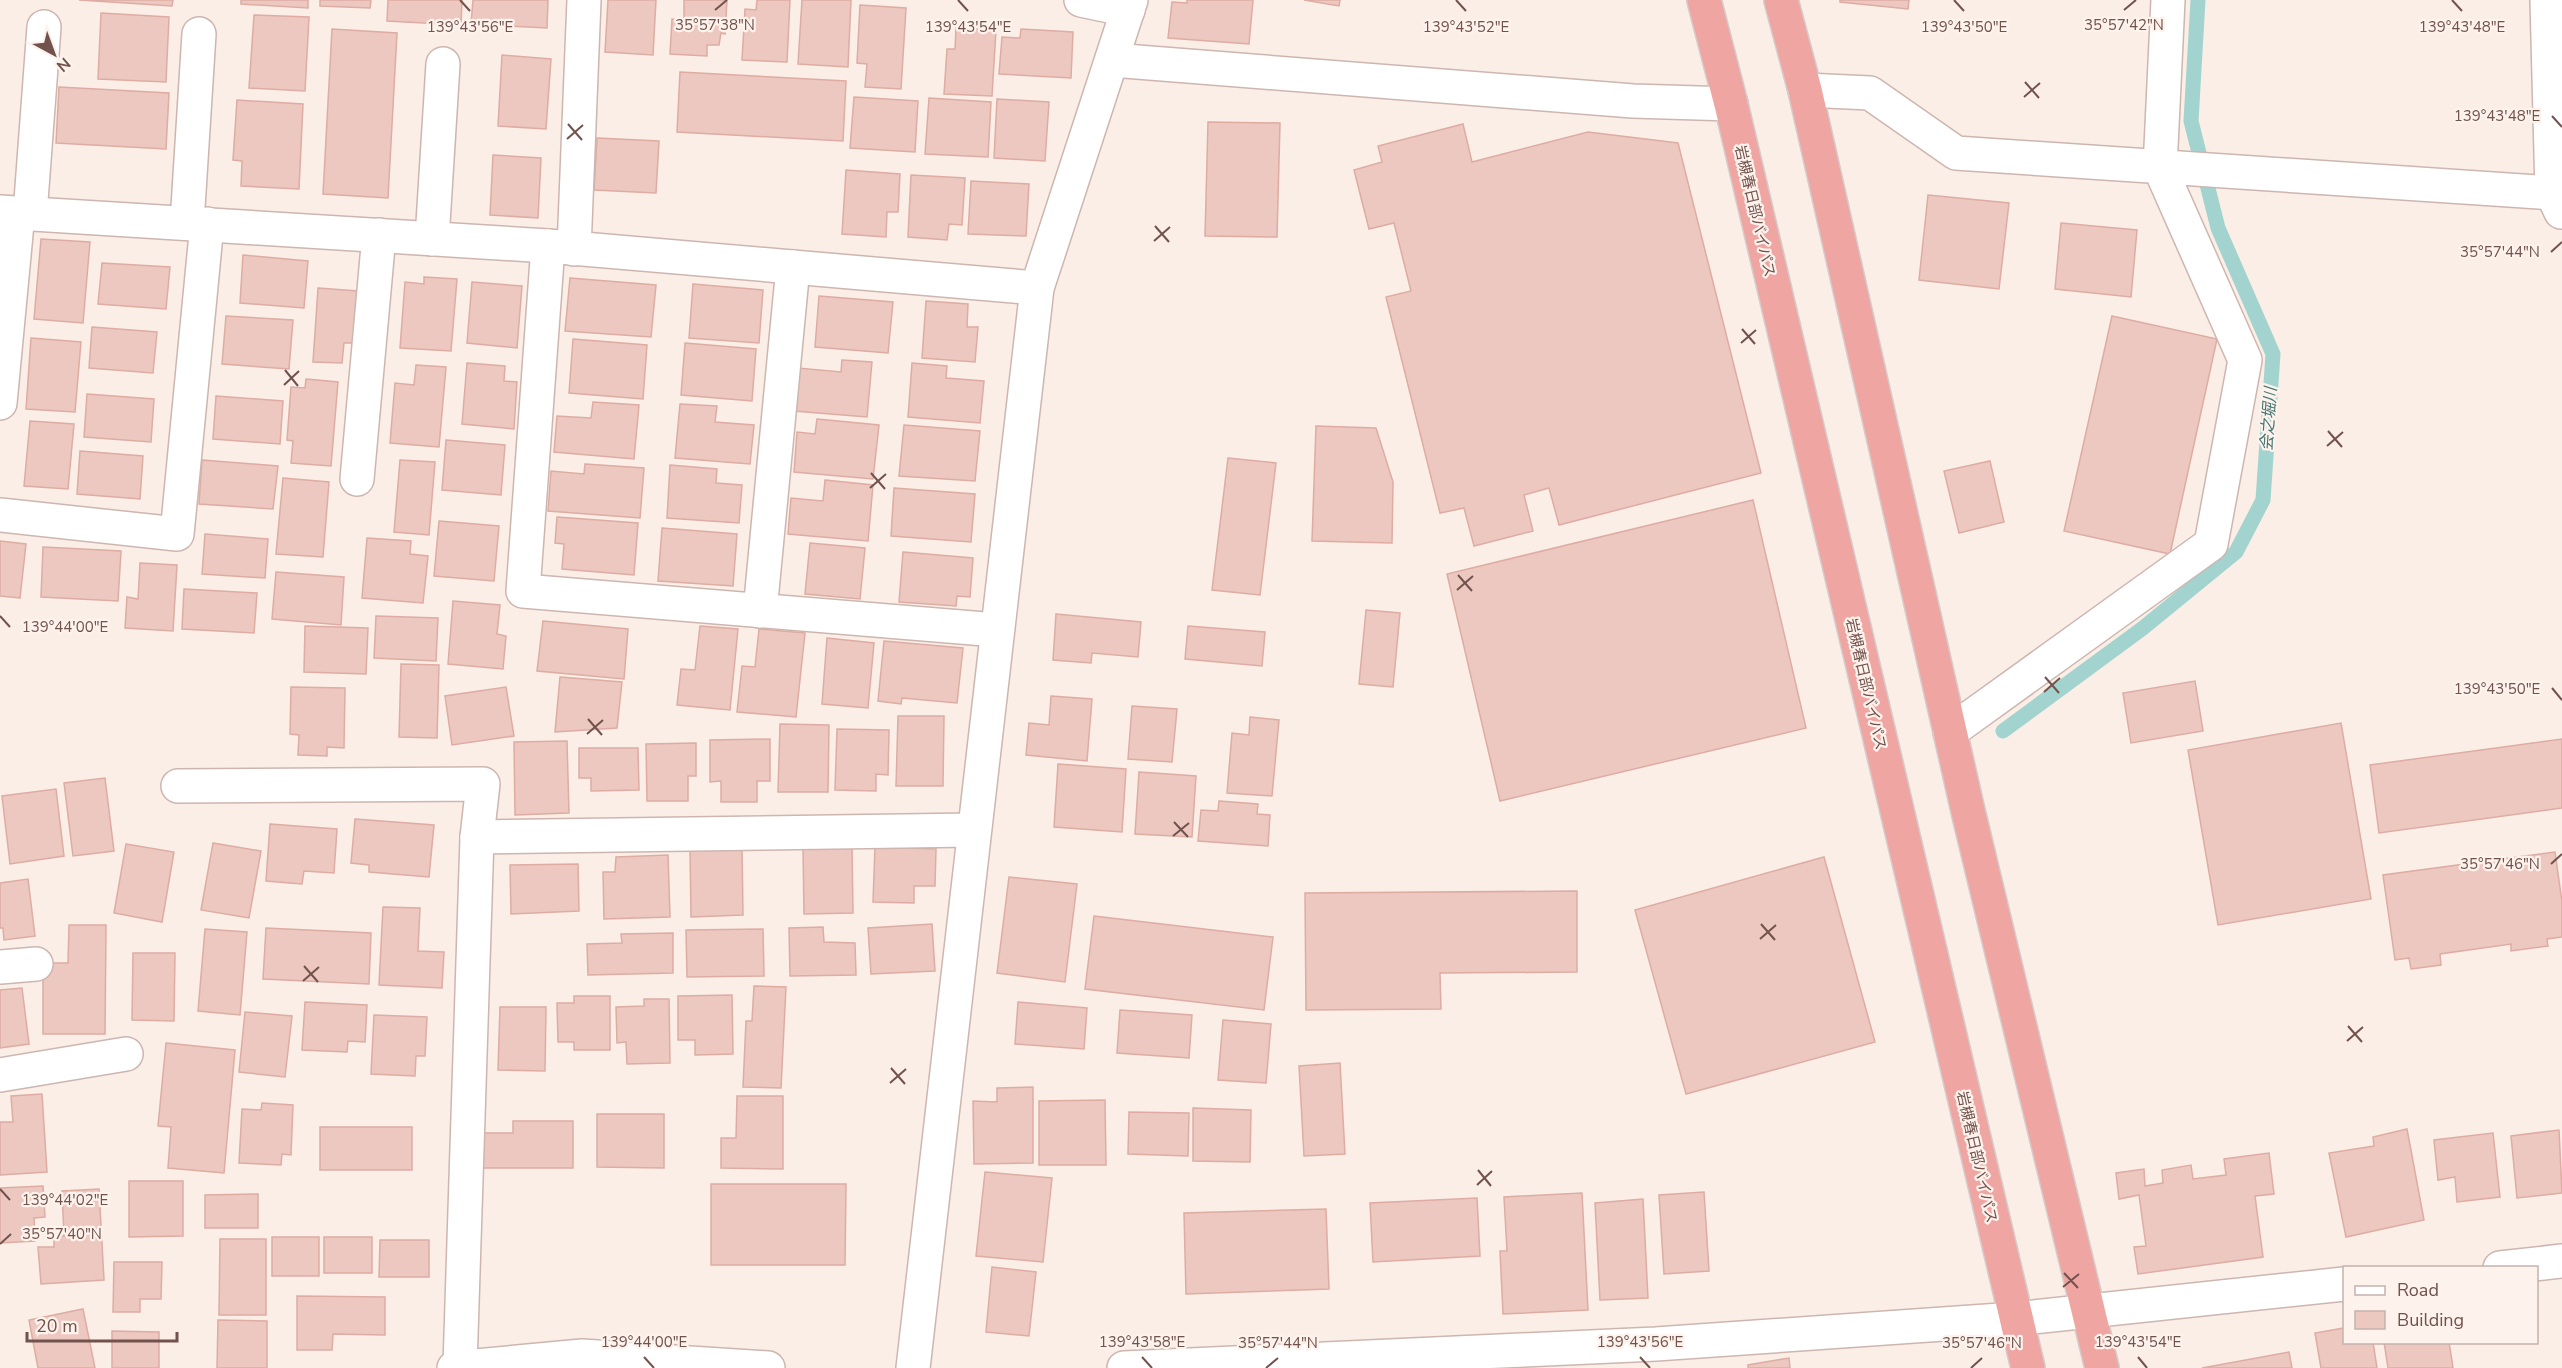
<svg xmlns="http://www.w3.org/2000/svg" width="2562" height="1368" font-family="'Nunito Sans','Noto Sans JP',sans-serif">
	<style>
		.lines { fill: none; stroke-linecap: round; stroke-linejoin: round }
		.stream { stroke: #a3d3cf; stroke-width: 15 }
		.building { fill: #edc8c0; stroke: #deaca2; stroke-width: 1.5 }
		.minor-casing { stroke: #cdb6b0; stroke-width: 36 }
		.highway-casing { stroke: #d4cbca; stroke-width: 36 }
		.minor { stroke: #fff; stroke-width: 33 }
		.highway { stroke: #efa5a2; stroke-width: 33 }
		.ticks { fill: none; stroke: #71524d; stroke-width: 2 }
		.labels { text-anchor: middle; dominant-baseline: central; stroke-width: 4.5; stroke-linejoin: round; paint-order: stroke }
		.street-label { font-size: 15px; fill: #71524d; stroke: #fdf2ec }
		.water-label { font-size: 16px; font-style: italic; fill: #427572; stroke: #fdf2ec }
		.ticks-label { font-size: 15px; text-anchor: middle; fill: #71524d; stroke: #fdf2ec; stroke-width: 4.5; stroke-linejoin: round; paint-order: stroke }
	</style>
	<rect width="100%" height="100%" fill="#faeee6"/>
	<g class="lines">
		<path class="stream" d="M2003,731L2143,628L2236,552L2263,500L2273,354L2218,228L2191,121L2198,0"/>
	</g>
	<g class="building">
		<path d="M79,0H173L172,6Z"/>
		<path d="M241,0H308V8L241,4Z"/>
		<path d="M320,0H371L370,8L320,6Z"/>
		<path d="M388,0H462L461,25L387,21Z"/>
		<path d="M473,0H548L547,28L471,24Z"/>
		<path d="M608,0H656L653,55L605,52Z"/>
		<path d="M684,0H727L725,34L721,33L719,45H707V56L670,54L672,19L684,20Z"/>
		<path d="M757,0H790L787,62L742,60L745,9L756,10Z"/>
		<path d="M802,0H851L848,67L798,64Z"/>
		<path d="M1187,0H1253L1249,44L1168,38L1172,2L1187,3Z"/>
		<path d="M1304,0H1340L1339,6Z"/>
		<path d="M1840,0H1909L1908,9L1840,2Z"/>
		<path d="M860,5L906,8L901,89L865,87L867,64L857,63Z"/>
		<path d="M101,13L169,17L166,82L98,79Z"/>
		<path d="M254,15L309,17L305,91L249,88Z"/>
		<path d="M956,28L996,30L992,96L944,94L947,49H955Z"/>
		<path d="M332,29L397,33L388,198L323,194Z"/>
		<path d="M1021,29L1073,32L1071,78L999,74L1002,37L1020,38Z"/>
		<path d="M502,55L551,59L546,129L498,126Z"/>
		<path d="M680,72L846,81L843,141L677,132Z"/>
		<path d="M59,87L169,93L166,149L56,143Z"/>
		<path d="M854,97L918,101L915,152L850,148Z"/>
		<path d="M929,98L991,102L988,157L925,154Z"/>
		<path d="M997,99L1049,102L1045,161L994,158Z"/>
		<path d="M237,100L303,104L299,189L241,186L242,161L233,160Z"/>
		<path d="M1208,122L1280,123L1277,237L1205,236Z"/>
		<path d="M1463,124L1472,162L1588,132L1678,143L1761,473L1559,525L1549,488L1524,495L1533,531L1474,546L1464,508L1440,513L1386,297L1411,291L1394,223L1369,229L1354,170L1382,162L1378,146Z"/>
		<path d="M597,138L659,141L656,193L594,190Z"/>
		<path d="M493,155L541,158L538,218L490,215Z"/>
		<path d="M846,170L900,174L898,212H887L886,237L842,234Z"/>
		<path d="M911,175L965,178L962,225L949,224L947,240L908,237Z"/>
		<path d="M971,181L1029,184L1026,236L968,234Z"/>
		<path d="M1928,195L2009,203L1999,289L1919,280Z"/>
		<path d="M2061,223L2137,230L2131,297L2055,289Z"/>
		<path d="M41,239L90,242L83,323L34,319Z"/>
		<path d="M243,255L308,261L304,308L240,303Z"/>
		<path d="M102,263L170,267L166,309L98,304Z"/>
		<path d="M424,277L457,279L451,351L400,348L405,282L424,284Z"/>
		<path d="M570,278L656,285L651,337L565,331Z"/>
		<path d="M472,282L522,286L517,348L467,343Z"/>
		<path d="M693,284L763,290L759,343L689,338Z"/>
		<path d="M318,288L358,291L354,343H344L342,363L313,362Z"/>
		<path d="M819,296L893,302L888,353L815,347Z"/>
		<path d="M926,301L968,304L967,327H978L975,362L922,358Z"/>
		<path d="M226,316L293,320L289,369L222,364Z"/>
		<path d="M2112,316L2217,339L2170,554L2064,531Z"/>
		<path d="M92,327L157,332L153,373L89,368Z"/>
		<path d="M31,338L81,342L75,412L26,409Z"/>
		<path d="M573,339L647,345L643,399L569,393Z"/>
		<path d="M685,343L756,349L752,401L681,395Z"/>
		<path d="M842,360L872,362L867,417L794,411L798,368L841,372Z"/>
		<path d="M467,363L505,366L504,381L517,382L514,429L462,424Z"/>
		<path d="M912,363L947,366L946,378L984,381L980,423L908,417Z"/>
		<path d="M416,365L446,367L439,447L390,443L395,383L414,385Z"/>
		<path d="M306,379L338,382L331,466L291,463L293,441L287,440L291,387L305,388Z"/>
		<path d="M87,394L154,399L151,442L84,437Z"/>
		<path d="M216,396L283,401L280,444L213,439Z"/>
		<path d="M593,402L639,405L634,459L554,452L557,416L591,418Z"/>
		<path d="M680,404L717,406L715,422L754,425L750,464L675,458Z"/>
		<path d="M817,419L879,425L873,479L794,472L797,432L815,434Z"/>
		<path d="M30,421L74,424L68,489L24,486Z"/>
		<path d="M904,425L980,431L975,481L899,476Z"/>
		<path d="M1316,426L1376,428L1393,482L1392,543L1312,541Z"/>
		<path d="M446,440L505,445L501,495L442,490Z"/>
		<path d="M80,451L143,456L140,499L77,494Z"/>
		<path d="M1228,458L1276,463L1260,595L1212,590Z"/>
		<path d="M202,460L278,466L273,509L199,504Z"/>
		<path d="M400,460L435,462L429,535L394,532Z"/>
		<path d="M1990,461L2004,522L1959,533L1944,471Z"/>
		<path d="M585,464L644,468L640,518L548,511L551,471L584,474Z"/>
		<path d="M670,465L717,469L716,483L742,485L739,523L667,518Z"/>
		<path d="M283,478L329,482L323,557L276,554Z"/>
		<path d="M825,480L873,485L868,541L788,534L791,498L823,501Z"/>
		<path d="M894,488L975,494L971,542L891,536Z"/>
		<path d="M1753,500L1806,728L1500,801L1447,574Z"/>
		<path d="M557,517L638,523L634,575L562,569L564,544L555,543Z"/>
		<path d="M439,521L499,526L494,581L434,576Z"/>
		<path d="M662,528L737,534L733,586L658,581Z"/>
		<path d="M205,534L268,539L265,578L202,574Z"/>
		<path d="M367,538L411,541L410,554L428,556L423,603L362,598Z"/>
		<path d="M0,541L26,544L20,598L0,596Z"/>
		<path d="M810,543L865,548L860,599L805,594Z"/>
		<path d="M43,547L121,551L118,601L41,597Z"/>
		<path d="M903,552L973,558L970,597L957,596L956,606L899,602Z"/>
		<path d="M140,563L177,565L173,631L125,628L127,597L138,599Z"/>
		<path d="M276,572L344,577L341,625L272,619Z"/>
		<path d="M184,589L257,593L254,633L182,629Z"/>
		<path d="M453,601L500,605L497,634L506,636L503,669L448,664Z"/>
		<path d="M1366,610L1400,613L1393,687L1359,684Z"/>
		<path d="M1056,614L1141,622L1138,657L1092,653L1091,663L1053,660Z"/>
		<path d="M376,616L438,618L436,661L374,658Z"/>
		<path d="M543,621L628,629L624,679L537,671Z"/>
		<path d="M305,626L368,628L366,674L304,672Z"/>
		<path d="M700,626L738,629L730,710L677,705L681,669L695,670Z"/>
		<path d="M1188,626L1265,632L1262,666L1185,659Z"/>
		<path d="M759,629L805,633L796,717L737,712L742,666L755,667Z"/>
		<path d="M827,638L874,643L868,708L822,704Z"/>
		<path d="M884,641L963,648L957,703L902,698L901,704L878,701Z"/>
		<path d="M401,664L439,665L437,738L399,737Z"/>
		<path d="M560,677L622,682L617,728L555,732Z"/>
		<path d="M2195,681L2203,731L2131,743L2123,693Z"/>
		<path d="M291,687L345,688L344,748L327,747V756L298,755L299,735L290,734Z"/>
		<path d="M506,687L514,736L452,745L445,696Z"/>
		<path d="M1051,696L1092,699L1087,761L1026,755L1029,723L1049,725Z"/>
		<path d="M1132,706L1177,709L1172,762L1128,759Z"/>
		<path d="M898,716H944L943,786H896Z"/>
		<path d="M1250,717L1279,720L1272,796L1227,793L1232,733L1249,735Z"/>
		<path d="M2341,723L2371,899L2218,925L2188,750Z"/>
		<path d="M780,724L829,725L828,792H778Z"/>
		<path d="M837,729L889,730L888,775L876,774V791L835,790Z"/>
		<path d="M770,739V781H757V802H721V781L710,782V740Z"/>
		<path d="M2562,739V808L2379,833L2370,765Z"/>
		<path d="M567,741L569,813L515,815L514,742Z"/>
		<path d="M696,743V776H688V801H647L646,744Z"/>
		<path d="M579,748H638L639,790L591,791V778H579Z"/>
		<path d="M1058,764L1126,769L1122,832L1054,827Z"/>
		<path d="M1139,772L1196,776L1192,837L1135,834Z"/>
		<path d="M105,778L114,851L73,856L64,783Z"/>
		<path d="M56,789L64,856L10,864L2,796Z"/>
		<path d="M1219,801L1258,804L1257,814L1270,815L1268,846L1198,841L1201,810L1218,811Z"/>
		<path d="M355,819L434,825L429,877L369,872V865L351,863Z"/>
		<path d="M270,824L337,829L334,873L304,871L302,884L266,881Z"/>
		<path d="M213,843L261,851L249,918L201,910Z"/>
		<path d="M126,844L174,852L162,922L114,913Z"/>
		<path d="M852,847L853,913L804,914L803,848Z"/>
		<path d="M875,847L936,849L935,886H914V903L873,902Z"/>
		<path d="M690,850H742L743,915L691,917Z"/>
		<path d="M2555,852L2562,902V937L2547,939L2548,946L2511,951V944L2440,954L2441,965L2411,969L2409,958L2395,960L2383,875Z"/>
		<path d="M668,855L670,917L604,919L603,872H615L616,857Z"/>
		<path d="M1824,857L1875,1042L1686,1094L1635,910Z"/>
		<path d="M578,864L579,911L511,914L510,865Z"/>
		<path d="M1009,877L1077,884L1065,982L997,973Z"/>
		<path d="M28,879L35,936L4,940L3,928H0V883Z"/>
		<path d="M1577,891V972L1440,973L1441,1009L1306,1010L1305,893Z"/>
		<path d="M383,907L420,908L418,951L444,952L442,988L379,985Z"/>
		<path d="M1094,916L1273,937L1264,1010L1085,989Z"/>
		<path d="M932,924L935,971L871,974L868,928Z"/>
		<path d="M69,925H106L105,1034H43V963H68Z"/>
		<path d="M823,927L824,942L855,943L856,975L790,976L789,928Z"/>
		<path d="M266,928L371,933L369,984L263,979Z"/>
		<path d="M205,929L247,932L240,1015L198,1011Z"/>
		<path d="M763,929L764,976L687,977L686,930Z"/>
		<path d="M673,933V973L588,975L587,944L622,943L621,934Z"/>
		<path d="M133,953H175L174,1021L132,1020Z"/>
		<path d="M754,986L786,987L781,1088L743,1087L746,1021H752Z"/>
		<path d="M22,988L29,1044L0,1048V990Z"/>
		<path d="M732,995L733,1054L695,1055V1040H678V996Z"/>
		<path d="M574,996H610V1050H574V1042H558L557,1003H574Z"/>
		<path d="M644,999H669L670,1063L627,1064L626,1042L617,1043L616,1007L644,1006Z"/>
		<path d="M305,1002L367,1005L365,1042L348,1041L347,1052L302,1050Z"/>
		<path d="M1018,1002L1087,1008L1084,1049L1015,1044Z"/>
		<path d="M500,1007H546L545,1071L498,1070Z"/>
		<path d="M1120,1010L1192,1015L1189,1058L1117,1053Z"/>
		<path d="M245,1012L292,1016L285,1077L239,1072Z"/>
		<path d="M374,1015L427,1017L425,1056H416L415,1076L371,1074Z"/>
		<path d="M1223,1020L1271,1024L1266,1083L1218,1080Z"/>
		<path d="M166,1043L235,1050L224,1173L168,1168L171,1127L158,1126Z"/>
		<path d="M1340,1063L1345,1154L1304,1156L1299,1066Z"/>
		<path d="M1033,1087V1163L974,1164L973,1101L997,1102V1088Z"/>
		<path d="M42,1094L47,1172L0,1175V1122H13L11,1096Z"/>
		<path d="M737,1096H783V1169L721,1168V1138H736Z"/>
		<path d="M1105,1100L1106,1165H1039V1101Z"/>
		<path d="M262,1103L293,1105L291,1155L282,1154L281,1165L239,1163L242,1109L261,1110Z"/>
		<path d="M1193,1108L1251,1110L1250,1162L1193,1161Z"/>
		<path d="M1129,1112L1189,1113L1188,1156L1128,1154Z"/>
		<path d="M597,1114H664V1168L597,1167Z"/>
		<path d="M513,1121H573V1168H483V1133H513Z"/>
		<rect x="320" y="1127" width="92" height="43"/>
		<path d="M2407,1129L2424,1220L2346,1237L2329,1153L2374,1146L2373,1137Z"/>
		<path d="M2559,1130L2562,1193L2517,1198L2511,1136Z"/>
		<path d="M2493,1133L2500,1197L2457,1202L2455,1177L2438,1180L2434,1140Z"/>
		<path d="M2269,1153L2274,1194L2255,1196L2263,1257L2138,1274L2134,1247L2146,1246L2139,1195L2119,1199L2116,1173L2144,1169L2145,1186L2163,1183L2162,1170L2191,1165L2193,1179L2226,1175L2224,1159Z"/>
		<path d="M985,1172L1052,1178L1043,1262L976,1256Z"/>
		<path d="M129,1181H183V1236L129,1237Z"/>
		<path d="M711,1184H846L845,1265H711Z"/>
		<path d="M43,1186L45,1217L34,1218L35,1241L0,1243V1188Z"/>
		<path d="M99,1189L104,1280L41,1284L38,1247H54V1236H64L62,1191Z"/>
		<path d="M1704,1192L1709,1271L1664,1274L1659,1195Z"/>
		<path d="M1582,1193L1588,1310L1503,1314L1500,1251H1507L1504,1197Z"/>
		<path d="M258,1194V1228H205V1195Z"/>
		<path d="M1477,1198L1480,1256L1373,1262L1370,1203Z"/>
		<path d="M1643,1199L1648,1298L1600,1300L1595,1203Z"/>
		<path d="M1326,1209L1329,1289L1186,1294L1184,1213Z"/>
		<rect x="272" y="1237" width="47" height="39"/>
		<rect x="324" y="1237" width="48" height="36"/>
		<path d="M220,1239H266V1315H219Z"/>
		<path d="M380,1240H429V1277H379Z"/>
		<path d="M114,1262H162L161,1299H140V1312H113Z"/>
		<path d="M992,1267L1036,1272L1029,1336L986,1332Z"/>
		<path d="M297,1296L385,1297V1335L333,1334L332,1350H297Z"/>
		<path d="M83,1309L95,1368H38L29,1320Z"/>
		<path d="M218,1320L267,1321V1368H217Z"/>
		<path d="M2344,1328V1342H2373L2377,1368H2321L2315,1333Z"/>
		<path d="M112,1331L159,1332V1368H112Z"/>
		<path d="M2384,1342H2449L2453,1368H2388Z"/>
		<path d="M2289,1352L2292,1368H2202Z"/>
		<path d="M1789,1358L1790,1368H1748V1365Z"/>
	</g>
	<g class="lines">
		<g class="minor-casing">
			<g id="minor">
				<path d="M1081,0L1128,10"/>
				<path d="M2547,0L2552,193L2561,212"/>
				<path d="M1112,60L1633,101L1731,104"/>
				<path d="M1805,90L1870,93L1956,153L2552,193"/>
				<path d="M0,212L548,246L1037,288"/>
				<path d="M30,214L44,27"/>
				<path d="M187,223L199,34"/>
				<path d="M432,239L443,64"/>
				<path d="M548,246L523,591L997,630"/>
				<path d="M574,249L584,0"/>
				<path d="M0,403L18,213"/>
				<path d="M357,479L379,235"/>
				<path d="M0,515L177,534L207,224"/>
				<path d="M760,611L793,267"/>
				<path d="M1950,732L2211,544L2245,360L2160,168L2168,0"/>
				<path d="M178,786L483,784L477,837L460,1366"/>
				<path d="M477,837L973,830"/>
				<path d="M0,967L36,964"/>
				<path d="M0,1075L126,1054"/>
				<path d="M2500,1268L2562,1261"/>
				<path d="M454,1368L582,1356L768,1368"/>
				<path d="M913,1368L1037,288L1131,0"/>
				<path d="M1124,1368L1656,1344L2015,1319L2344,1284"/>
			</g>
		</g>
		<g class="highway-casing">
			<g id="highway">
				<path d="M1704,0L1731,104L2028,1368"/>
				<path d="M1781,0L1805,90L1968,811L2102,1368"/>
			</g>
		</g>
		<use href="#minor" class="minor"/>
		<use href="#highway" class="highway"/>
	</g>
	<path class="ticks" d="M460,0L470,11M958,0L968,11M1456,0L1466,11M1954,0L1964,11M2452,0L2462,11M715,10L727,0M2124,10L2136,0M2025,82L2039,98M2024,97L2040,83M2552,116L2562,127M568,124L582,140M567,139L583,125M1155,226L1169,242M1154,241L1170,227M2551,252L2562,242M1742,329L1755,344M1741,343L1756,330M285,370L298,386M284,385L299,371M2328,431L2342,447M2327,446L2343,432M871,473L885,489M870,488L886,474M1458,575L1472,591M1457,590L1473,576M0,616L10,627M2045,677L2059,693M2552,688L2562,700M2044,692L2060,678M588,719L602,735M587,734L603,720M1174,822L1188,837M1173,836L1189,823M2551,864L2562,854M1761,924L1775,940M1760,939L1776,925M304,966L318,982M303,981L319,967M2348,1026L2362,1042M2347,1041L2363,1027M891,1068L905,1084M890,1083L906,1069M1478,1170L1491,1186M1477,1185L1492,1171M0,1189L10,1200M0,1244L11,1234M2064,1273L2078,1288M2063,1287L2079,1274M644,1357L654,1368M1142,1357L1152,1368M1640,1357L1650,1368M2138,1357L2147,1368M1266,1368L1278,1358M1971,1368L1982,1358"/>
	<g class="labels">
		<g class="street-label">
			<text transform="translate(1755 211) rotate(77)">岩槻春日部バイパス</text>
			<text transform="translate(1866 684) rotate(77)">岩槻春日部バイパス</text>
			<text transform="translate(1977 1157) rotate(77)">岩槻春日部バイパス</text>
		</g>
		<g class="water-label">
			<text transform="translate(2269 419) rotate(-86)">会之堀川</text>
		</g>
	</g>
	<g class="ticks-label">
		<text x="715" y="30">35°57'38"N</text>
		<text x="2124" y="30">35°57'42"N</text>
		<text x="470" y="32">139°43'56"E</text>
		<text x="968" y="32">139°43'54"E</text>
		<text x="1466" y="32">139°43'52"E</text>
		<text x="1964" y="32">139°43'50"E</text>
		<text x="2462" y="32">139°43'48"E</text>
		<text x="2497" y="121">139°43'48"E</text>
		<text x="2500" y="257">35°57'44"N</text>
		<text x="65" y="632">139°44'00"E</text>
		<text x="2497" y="694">139°43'50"E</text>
		<text x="2500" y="869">35°57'46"N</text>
		<text x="65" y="1205">139°44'02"E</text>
		<text x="62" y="1239">35°57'40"N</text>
		<text x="644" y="1347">139°44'00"E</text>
		<text x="1142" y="1347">139°43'58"E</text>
		<text x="1640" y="1347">139°43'56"E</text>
		<text x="2138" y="1347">139°43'54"E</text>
		<text x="1278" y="1348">35°57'44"N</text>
		<text x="1982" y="1348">35°57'46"N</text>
	</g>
	<rect x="2343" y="1266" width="195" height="78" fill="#fdf2ec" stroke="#c5b2ac" stroke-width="1.5"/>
	<rect x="2355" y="1286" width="30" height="9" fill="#ffffff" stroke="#c5b2ac" stroke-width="1.5"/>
	<text x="2397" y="1296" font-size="18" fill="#71524d">Road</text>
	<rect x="2355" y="1311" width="30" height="18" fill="#edc8c0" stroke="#c5b2ac" stroke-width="1.5"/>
	<text x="2397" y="1326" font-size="18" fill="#71524d">Building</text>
	<g transform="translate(54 54) rotate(139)" stroke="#fdf2ec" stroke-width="4.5" paint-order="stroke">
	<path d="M0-4.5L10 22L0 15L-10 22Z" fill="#71524d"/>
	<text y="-9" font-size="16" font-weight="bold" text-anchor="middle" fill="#71524d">N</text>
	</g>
	<path d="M27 1332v9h150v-9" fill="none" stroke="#71524d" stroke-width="3"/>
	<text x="36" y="1332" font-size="18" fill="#71524d" stroke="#fdf2ec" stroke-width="4.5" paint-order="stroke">20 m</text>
</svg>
